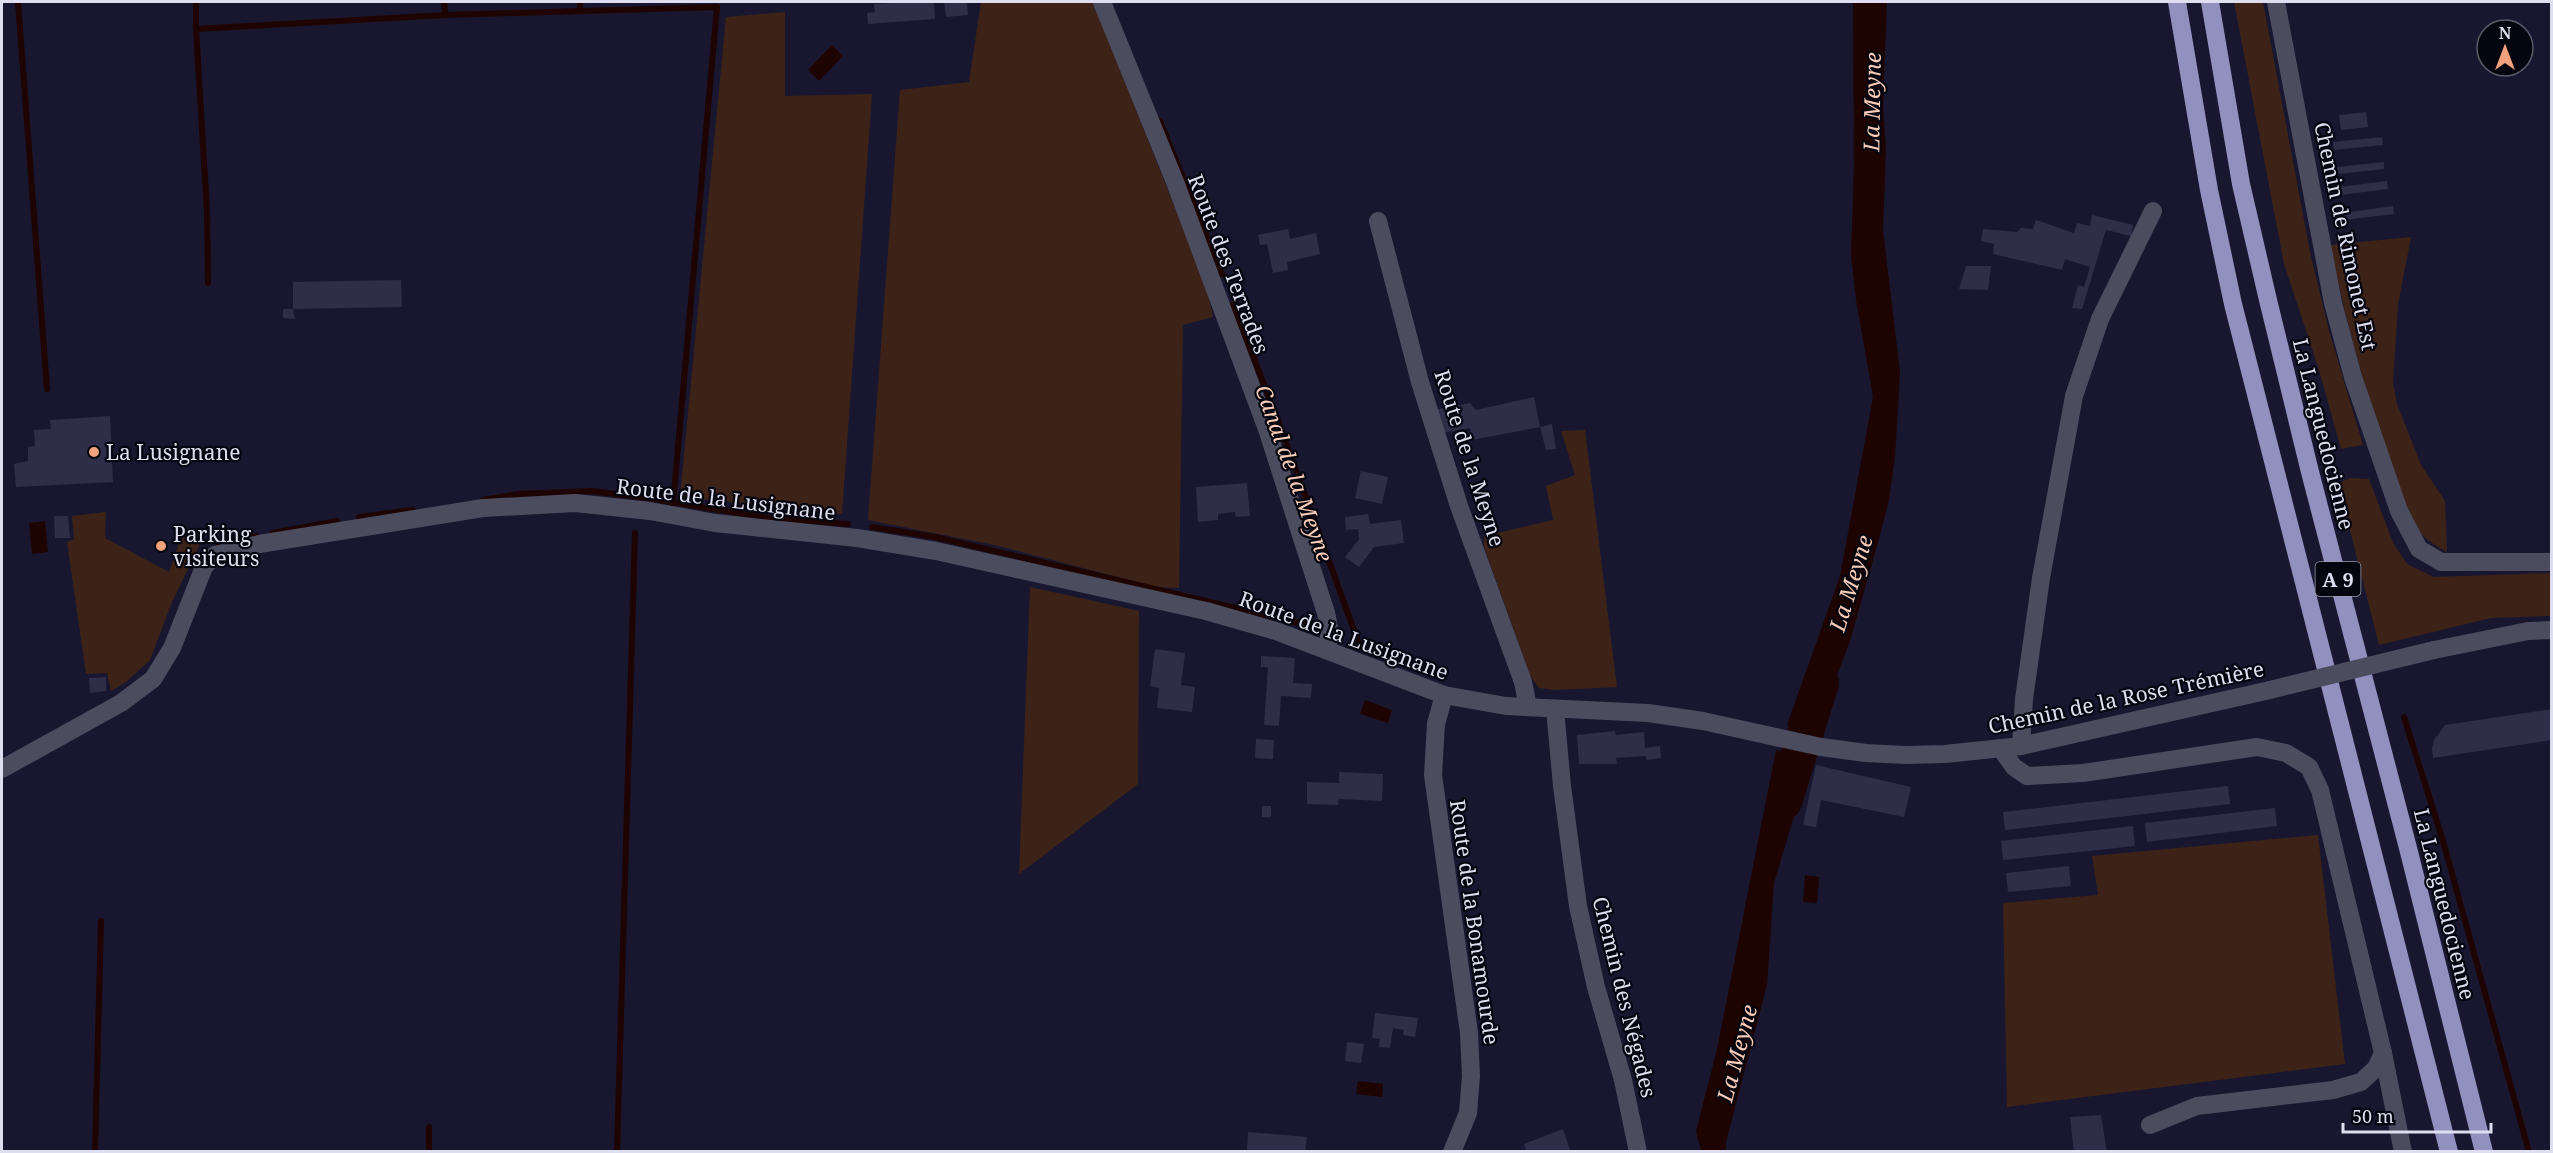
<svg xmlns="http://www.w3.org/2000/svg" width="2553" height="1153" font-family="'Noto Serif',serif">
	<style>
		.green { fill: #3d2317 }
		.water { fill: #1e0400 }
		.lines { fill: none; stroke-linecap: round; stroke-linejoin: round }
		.stream { stroke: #1e0400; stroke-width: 6 }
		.river { stroke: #1e0400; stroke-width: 36 }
		.building { fill: #2e2e49 }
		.minor { stroke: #4c4c5f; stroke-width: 18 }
		.highway { stroke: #9190be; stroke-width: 18 }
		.minor-bridge { stroke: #4c4c5f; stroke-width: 18 }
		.poi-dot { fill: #f1a17b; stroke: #05050f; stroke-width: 2 }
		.labels { text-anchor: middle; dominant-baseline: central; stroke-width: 4.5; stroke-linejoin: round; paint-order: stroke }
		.shield { fill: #05050f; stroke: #9d9dac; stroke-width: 1.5 }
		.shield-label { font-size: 20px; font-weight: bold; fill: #dedef0 }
		.street-label { font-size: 21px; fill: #dedef0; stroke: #05050f }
		.poi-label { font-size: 21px; fill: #dedef0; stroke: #05050f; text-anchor: start }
		.water-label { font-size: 22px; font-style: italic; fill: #f9ccb7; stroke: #05050f }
	</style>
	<rect width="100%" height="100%" fill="#191730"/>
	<g class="green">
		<path d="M981,2H1093L1206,286L1213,317L1183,325L1179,588L1156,587L999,546L868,520L900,90L969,82Z"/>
		<path d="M2234,2H2263L2310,252L2329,331L2363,445L2341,449L2319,370L2284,264Z"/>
		<path d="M785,12V96L872,94L842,514L680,497L726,17Z"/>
		<path d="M2411,237L2398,304L2393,383L2397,404L2421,465L2445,501L2447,552C2437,546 2425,540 2418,530C2404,510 2398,484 2390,462C2365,391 2345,319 2330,245Z"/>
		<path d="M1585,430L1617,687L1555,690L1539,688L1530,675L1484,547V536L1553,520L1546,486L1575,475L1561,431Z"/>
		<path d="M2351,478L2369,479L2393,543L2407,564L2434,577L2551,573V616L2491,618L2379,645L2338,483Z"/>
		<path d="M106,512L105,538L169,572L183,532L200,544L172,602L150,660L126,682L111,691L107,673L86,674L67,542L74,539L72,516Z"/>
		<path d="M1030,587L1139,611L1138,784L1019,874Z"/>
		<path d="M2318,835L2345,1064L2007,1107L2003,903L2098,895L2092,856Z"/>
	</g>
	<g class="water">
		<path d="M1853,2H1887L1883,105L1886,150L1883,230L1900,372L1895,457L1889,500L1879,539L1850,641L1834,683L1819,732L1787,725L1840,576L1873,397L1856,300L1851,255L1854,167Z"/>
		<path d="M832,45L843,56L819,81L808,70Z"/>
		<path d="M45,521L48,552L32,554L29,523Z"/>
		<path d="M1365,700L1392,710L1388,723L1360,714Z"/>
		<path d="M1776,750L1812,756L1774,883L1767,985L1726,1142V1151H1701L1696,1131L1717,1049Z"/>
		<path d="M1805,875L1819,877L1817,903L1803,902Z"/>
		<path d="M1358,1081L1383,1084L1382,1097L1356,1094Z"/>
	</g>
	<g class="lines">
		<g class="stream">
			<path d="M18,2L47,389"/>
			<path d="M196,2V29"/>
			<path d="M444,2L445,15"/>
			<path d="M580,2V11"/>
			<path d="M1160,121L1222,274"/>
			<path d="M208,283L207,211L196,29L445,15L717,7L673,504"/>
			<path d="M1233,305L1276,415L1358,641"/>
			<path d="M483,500L518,494L591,491L641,497L773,519L848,524"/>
			<path d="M359,517L413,510"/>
			<path d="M872,527L935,537L1312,626"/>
			<path d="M273,533L337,521"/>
			<path d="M218,543L257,536"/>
			<path d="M2404,717L2443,841L2529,1152"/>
			<path d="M429,1127V1152"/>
			<path d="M95,1152L101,921"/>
			<path d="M617,1152L635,533"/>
		</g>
		<path class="river" d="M1784,802L1821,683"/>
	</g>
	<g class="building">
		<path d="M906,2H934L935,19L868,24L867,13L875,12L874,4Z"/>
		<path d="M944,2H967L968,15L946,17Z"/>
		<path d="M2366,112L2368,127L2341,130L2339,115Z"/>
		<path d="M2382,137L2383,145L2334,150L2333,142Z"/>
		<path d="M2384,162V169L2338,174L2337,167Z"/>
		<path d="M2387,181L2388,189L2340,195L2339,187Z"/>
		<path d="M2393,206L2394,214L2344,220L2343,213Z"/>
		<path d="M2092,215L2133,225L2131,236L2106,230L2082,309L2072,308L2078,285L2084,287L2090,267L2065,259L2062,270L1993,254L1994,244L1981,241L1983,229L2017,232L2021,228L2033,229L2036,220L2074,233L2077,223L2090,226Z"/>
		<path d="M1288,229L1290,239L1316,233L1320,254L1287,262L1288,270L1273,273L1267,244L1260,245L1258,235Z"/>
		<path d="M1966,266H1991L1988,290L1959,289Z"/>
		<path d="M401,280L402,307L293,309V282Z"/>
		<path d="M283,309H293L295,319L283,318Z"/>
		<path d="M1534,397L1540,427L1472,440L1470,428L1442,433L1434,410L1470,403L1476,410Z"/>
		<path d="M110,416L113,482L16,487L14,464L28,461V447L35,446L34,430L51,429L50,420Z"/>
		<path d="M1552,424L1556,449L1546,450L1540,427Z"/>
		<path d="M1361,471L1388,477L1382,504L1355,498Z"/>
		<path d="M1247,483L1250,516L1236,517L1235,512L1218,514V520L1198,522L1196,487Z"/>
		<path d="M1368,514L1370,524L1401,520L1404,543L1374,547L1359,567L1345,557L1359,539L1358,529L1346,530L1345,517Z"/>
		<path d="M54,516H68L70,538H55Z"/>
		<path d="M1155,649L1185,653L1181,685L1195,687L1192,712L1157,708L1159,688L1150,686Z"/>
		<path d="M1261,656L1295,658L1293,683L1312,684L1311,698L1281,696L1279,726L1264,725L1268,667H1261Z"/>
		<path d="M106,677V691L90,693L89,678Z"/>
		<path d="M2552,709V740L2433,758L2432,748L2434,740L2445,725Z"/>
		<path d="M1615,731L1616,735L1644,732L1645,748L1660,746L1661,758L1646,760V756L1616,758L1617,764H1579L1577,735Z"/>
		<path d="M1256,739L1274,740L1273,759L1255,758Z"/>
		<path d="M1816,765L1911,787L1904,817L1821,800L1816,827L1803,825Z"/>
		<path d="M1339,772L1383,774L1382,801L1339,799L1338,805L1307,804V782L1339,783Z"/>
		<path d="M2228,786L2230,804L2005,830L2003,812Z"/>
		<rect x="1262" y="806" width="9" height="11"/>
		<path d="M2275,808L2277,826L2147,842L2145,823Z"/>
		<path d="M2133,826L2135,846L2003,860L2001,841Z"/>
		<path d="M2069,866L2071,886L2008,892L2006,873Z"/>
		<path d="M1375,1013L1418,1018L1415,1037L1403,1035L1404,1030L1393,1028L1390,1048L1379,1047L1380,1039L1372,1038Z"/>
		<path d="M1347,1042L1364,1044L1361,1063L1345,1061Z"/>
		<path d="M2101,1115L2107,1152H2074L2070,1117Z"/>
		<path d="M1563,1129L1570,1150L1527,1152L1524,1144Z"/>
		<path d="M1248,1132L1307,1137L1305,1152H1247Z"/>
	</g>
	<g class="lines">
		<g class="minor">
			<path d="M1102,2L1175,182L1267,429L1326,613C1329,627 1332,637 1325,649"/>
			<path d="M2276,2L2333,303L2353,377L2399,511L2419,549L2441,562H2552"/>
			<path d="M1378,221L1420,382L1459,506L1523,682L1528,707"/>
			<path d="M2434,650L2528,631L2552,630"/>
			<path d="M1444,695L1436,724L1433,775L1469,1033L1471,1076L1468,1113L1452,1152"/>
			<path d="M1555,709L1562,786L1578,906L1596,987L1623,1080L1638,1152"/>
			<path d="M2021,746L2024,699L2041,578L2074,396L2100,319L2153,211"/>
			<path d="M2001,749L2014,767L2027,776L2083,773L2257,747L2286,753L2309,767L2320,790L2383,1053L2403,1152"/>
			<path d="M2,769L121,703L153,679L172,648L204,567L215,555L259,544L483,508L575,503L650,511L715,523L857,538L936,551L1206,611L1276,631L1444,695L1506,706L1648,713L1703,721L1821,747L1866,753L1906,755L1945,754L2021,746L2270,690"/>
			<path d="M2150,1125L2197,1106L2333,1090L2361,1082L2376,1068L2383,1053"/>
		</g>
		<g class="highway">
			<path d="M2177,2L2209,190L2233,304L2449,1152"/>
			<path d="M2210,2L2241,184L2268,300L2310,472L2408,848L2484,1152"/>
		</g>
		<path class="minor-bridge" d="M2270,690L2434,650"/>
	</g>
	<g class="poi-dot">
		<circle cx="94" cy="452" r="6"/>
		<circle cx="161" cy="546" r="6"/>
	</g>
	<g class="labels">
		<rect class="shield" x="2315.5" y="562" width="45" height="34" rx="4.5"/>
		<g class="shield-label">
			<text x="2338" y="579">A 9</text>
		</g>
		<g class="street-label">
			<text transform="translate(2346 236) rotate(78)">Chemin de Rimonet Est</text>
			<text transform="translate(1229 264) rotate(69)">Route des Terrades</text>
			<text transform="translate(2324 434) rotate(76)">La Languedocienne</text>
			<text transform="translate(1470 458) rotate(72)">Route de la Meyne</text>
			<text transform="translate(726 499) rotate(7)">Route de la Lusignane</text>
			<text transform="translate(1344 635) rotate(20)">Route de la Lusignane</text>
			<text transform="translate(2126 697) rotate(-12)">Chemin de la Rose Trémière</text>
			<text transform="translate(2445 904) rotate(76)">La Languedocienne</text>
			<text transform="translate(1475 922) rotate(82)">Route de la Bonamourde</text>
			<text transform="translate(1625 997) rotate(76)">Chemin des Négades</text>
		</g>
		<g class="poi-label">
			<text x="106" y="452">La Lusignane</text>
			<text x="173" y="534">Parking<tspan x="173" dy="24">visiteurs</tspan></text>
		</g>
		<g class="water-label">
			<text transform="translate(1871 102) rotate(-89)">La Meyne</text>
			<text transform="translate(1295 473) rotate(70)">Canal de la Meyne</text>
			<text transform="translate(1850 583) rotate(-73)">La Meyne</text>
			<text transform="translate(1736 1053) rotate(-75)">La Meyne</text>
		</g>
	</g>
	<rect width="2553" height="1153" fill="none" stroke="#dedef0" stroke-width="6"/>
	<g transform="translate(2505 48)"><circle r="28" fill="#05050f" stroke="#5c5c69" stroke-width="1.5"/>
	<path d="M0-4.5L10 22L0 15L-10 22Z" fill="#f1a17b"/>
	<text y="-9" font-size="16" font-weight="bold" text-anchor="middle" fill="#dedef0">N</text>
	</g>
	<path d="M2343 1123v9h148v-9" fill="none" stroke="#dedef0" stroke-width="3"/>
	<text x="2352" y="1123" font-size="18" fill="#dedef0" stroke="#05050f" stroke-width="4.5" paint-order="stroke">50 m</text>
</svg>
